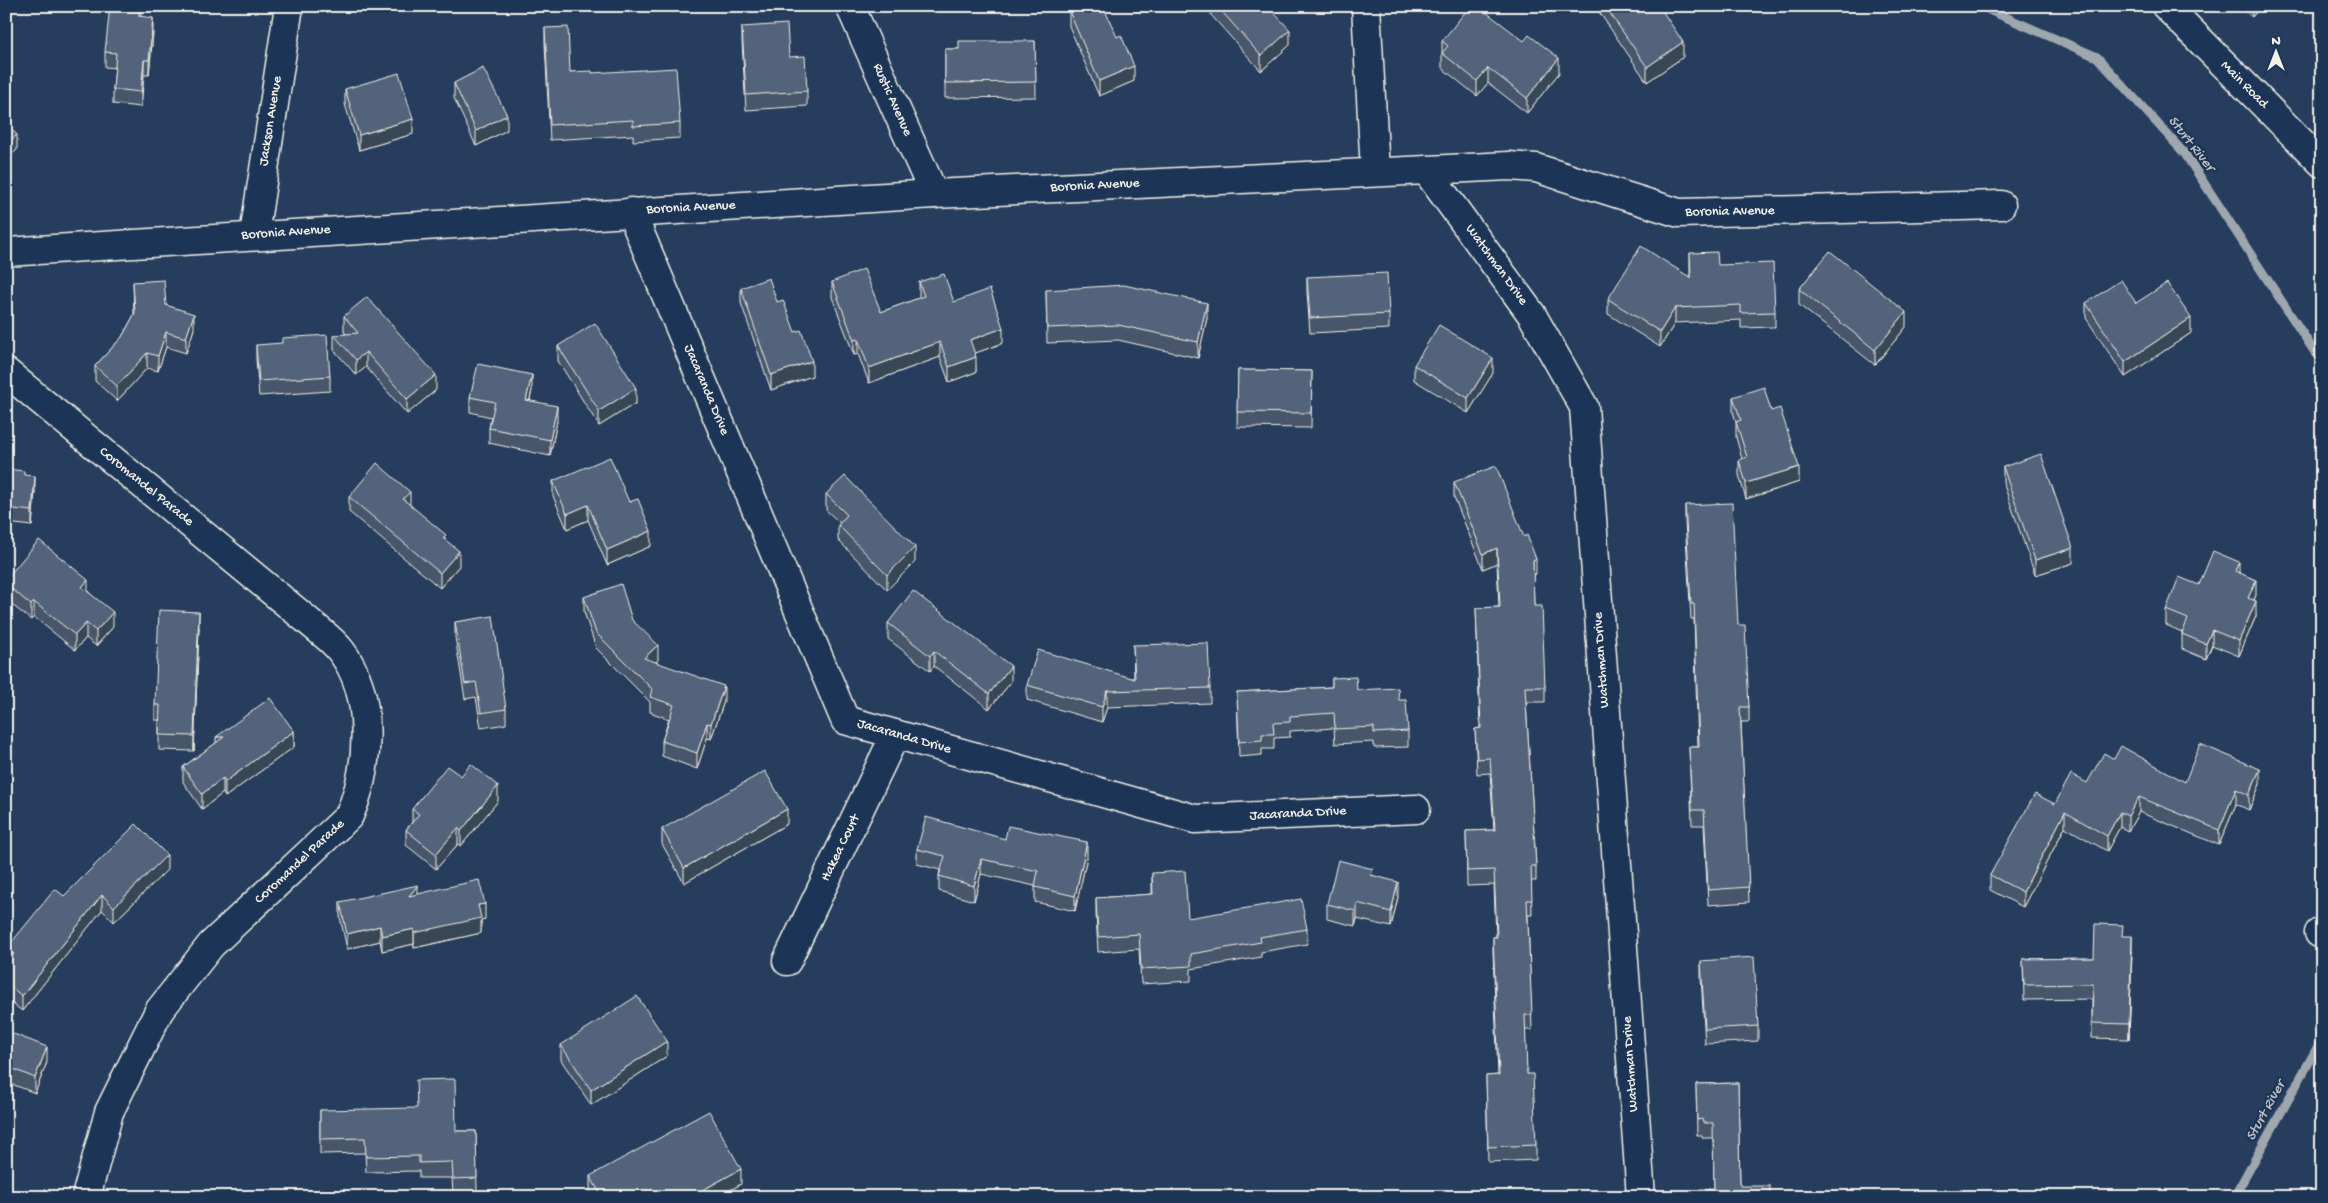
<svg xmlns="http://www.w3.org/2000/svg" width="2328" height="1203" font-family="'Gochi Hand',sans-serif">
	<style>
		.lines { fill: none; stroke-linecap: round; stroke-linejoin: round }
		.stream { stroke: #9fa7ae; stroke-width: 9 }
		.minor-casing { stroke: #f4f1e8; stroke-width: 31 }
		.secondary-casing { stroke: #f4f1e8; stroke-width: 31 }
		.minor { stroke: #1d3557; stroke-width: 28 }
		.secondary { stroke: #1d3557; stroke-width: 28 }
		.wall { fill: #47566a; stroke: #f4f1e8 }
		.shaded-wall { fill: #394656; stroke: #f4f1e8 }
		.building { fill: #52647b; stroke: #f4f1e8 }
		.labels { text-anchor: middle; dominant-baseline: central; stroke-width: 4.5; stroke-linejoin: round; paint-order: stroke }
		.street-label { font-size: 14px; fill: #f4f1e8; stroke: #1d3557 }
		.water-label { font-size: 15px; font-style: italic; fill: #bcbfc2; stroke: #1d3557 }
	</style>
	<rect width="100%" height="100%" fill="#263d5d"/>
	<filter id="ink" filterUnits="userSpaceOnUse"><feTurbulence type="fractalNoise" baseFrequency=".02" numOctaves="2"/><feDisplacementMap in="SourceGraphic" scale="10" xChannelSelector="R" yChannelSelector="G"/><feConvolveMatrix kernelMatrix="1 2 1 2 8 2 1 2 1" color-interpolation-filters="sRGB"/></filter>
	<g filter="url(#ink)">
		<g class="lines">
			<g class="stream">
				<path d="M1980,6L2097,57L2185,154L2322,363"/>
				<path d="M2234,1197L2322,1039"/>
			</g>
			<g class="minor-casing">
				<g id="minor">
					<path d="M850,6L934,194"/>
					<path d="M1366,6L1375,172"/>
					<path d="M1426,170L1532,315L1584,407L1641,1197"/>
					<path d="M631,212L845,720L1195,819L1416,809"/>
					<path d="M254,235L289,6"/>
					<path d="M6,252L934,194L1509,166L1536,168L1679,213L2001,205"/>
					<path d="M6,372L307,620C318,630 332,639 341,651C375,695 370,768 349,816L211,945L159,1011L109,1112L86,1197"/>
					<path d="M2319,933L2322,934"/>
					<path d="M787,961L895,735"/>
				</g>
			</g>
			<g class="secondary-casing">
				<path id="secondary" d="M2166,6L2322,163"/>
			</g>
			<use href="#minor" class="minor"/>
			<use href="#secondary" class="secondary"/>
		</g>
		<g class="wall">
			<path d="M1211,6H1268L1290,45L1261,71L1211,15Z"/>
			<path d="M1595,6H1659L1683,57L1647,82Z"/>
			<path d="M2239,6H2261L2252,17Z"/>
			<path d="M1069,11L1117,37L1134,81L1099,96L1069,26Z"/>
			<path d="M141,17L153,33L149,75H144L141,107L113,104V89L115,68L105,67V52Z"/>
			<path d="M742,27L789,57L807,91V106L746,110L742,42Z"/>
			<path d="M545,28L570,72L592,73L680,123V138L633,141V135L550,140L545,43Z"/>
			<path d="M1035,41L1036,97L945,98V49H959Z"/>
			<path d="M1442,41L1559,73L1527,113L1488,83L1477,96L1442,68Z"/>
			<path d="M454,83L507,130L476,146L454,98Z"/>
			<path d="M345,89L413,134L359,150L345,104Z"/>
			<path d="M1690,253L1775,312V327L1741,328V320L1675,323L1660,347L1608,314V299L1690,278Z"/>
			<path d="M1307,277L1389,314V329L1310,333L1307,292Z"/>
			<path d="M133,282L166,305L194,329L186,353L166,347L158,371L147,368L117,401L95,381V366L122,337L134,315Z"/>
			<path d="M832,282L881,312L919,298V282L954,302L1003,343L975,353L976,372L949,382L940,357L869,383L858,354L854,355L832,297Z"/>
			<path d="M741,288L777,302L795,332L812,376L771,390L741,303Z"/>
			<path d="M1799,289L1906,327L1875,365L1799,305Z"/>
			<path d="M1046,290L1207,318L1198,358L1118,340L1047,343Z"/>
			<path d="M2086,303H2136L2191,333L2125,377L2086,318Z"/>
			<path d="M344,316L436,390L407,414L366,367L356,375L334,350V335L346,334L344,331Z"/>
			<path d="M256,345L330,376V391L259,396L256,360Z"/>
			<path d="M558,346L636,403L599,426L558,361Z"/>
			<path d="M1414,365L1493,373L1468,413L1414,380Z"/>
			<path d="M1238,370L1312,371L1311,428L1237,427Z"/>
			<path d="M532,390L530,400L557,421L550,456L489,443V428L491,417L470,412V397Z"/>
			<path d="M1733,397L1771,411L1799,482L1746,499L1739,475V460L1742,459L1736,437V422L1733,412Z"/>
			<path d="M2003,467L2073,563L2035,575L2003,482Z"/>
			<path d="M6,469L24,475L35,491L32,526L6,523Z"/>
			<path d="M553,481L629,502L651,546L607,565L588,520L567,529L553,496Z"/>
			<path d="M1454,482L1536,574L1533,575L1534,606L1545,687V702H1526L1536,866V881H1531L1532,915H1528L1532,1030H1525L1527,1074L1536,1145V1160L1488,1162L1486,1076L1498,1075L1493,952V937H1496L1494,885L1467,886L1466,831L1494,830L1490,773L1477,774L1475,729L1480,728L1476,608L1499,607L1497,563L1483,569L1454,497Z"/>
			<path d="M826,494L915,562L887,590L838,540V525L840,523L826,510Z"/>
			<path d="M349,497L410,505L446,540L459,566L440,588L349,512Z"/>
			<path d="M1685,505L1738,625L1749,707V722H1741L1749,902L1708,905L1704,825H1692L1689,747H1698L1694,619H1691L1685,521Z"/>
			<path d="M2239,573L2256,595L2254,600L2256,616L2239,656L2212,645L2206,659L2182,649V632L2166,625V610L2199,585Z"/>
			<path d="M6,579L88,591L113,627L96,646L86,638L75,650L34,617L31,620L6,600Z"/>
			<path d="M584,597L632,620L658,660L656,662L724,701L711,739L707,738L697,769L662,756V741L669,719L650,712V702L596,648L584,612Z"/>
			<path d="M455,622L506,709V724L481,728L476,697L465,699L455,637Z"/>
			<path d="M888,623L1011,682L989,709L934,666L930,671L888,639Z"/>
			<path d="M199,627L194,751L159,750V720H155V705Z"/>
			<path d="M1133,645L1210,688V703L1107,707L1102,722L1027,700V685L1134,678Z"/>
			<path d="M1332,678L1357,690L1399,700L1408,731V747L1374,748V742L1335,744L1334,728L1290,731V737L1274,738V749H1262V755L1239,757L1237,692L1332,687Z"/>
			<path d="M294,731V747L225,797L223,793L202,809L183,782V767L216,743V737Z"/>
			<path d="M2114,759L2185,782L2260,784L2249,810L2236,804L2219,845L2139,812L2128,831L2120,827L2107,851L2065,827L2023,907L1990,890V875L2055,804L2087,783Z"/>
			<path d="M461,776L498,801L461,846L458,844L436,869L406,845V830L412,822V809Z"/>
			<path d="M787,824L684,883L662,844V829Z"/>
			<path d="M1005,839L1087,857L1075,911L1035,902V886L981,874L974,901L939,891V876L940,870L917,864V849Z"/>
			<path d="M167,870L114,922L102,910L22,1011L6,999L7,948L64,896Z"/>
			<path d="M1152,873L1188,918L1307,929V944L1261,952V957L1191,969V981L1141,984L1139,949L1098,952L1096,913V898L1152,894Z"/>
			<path d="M1373,875L1398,897L1391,927L1357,919L1355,926L1327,919V904Z"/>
			<path d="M418,894L485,919L481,920V933L414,948V944L382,951L380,941L347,949L340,917V902Z"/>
			<path d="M2123,936L2132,951L2129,1039L2092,1038V999L2024,1000L2023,959L2094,958Z"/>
			<path d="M1701,961L1758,1026V1041L1705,1044L1701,976Z"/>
			<path d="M6,1031L47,1062L35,1093L6,1082Z"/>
			<path d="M561,1045L667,1056L591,1105L561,1060Z"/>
			<path d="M1738,1083L1740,1186L1770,1197L1714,1189L1713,1138H1703L1702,1135H1697L1696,1084Z"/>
			<path d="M320,1110L456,1131H476L477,1193L453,1194L452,1178H419V1171L366,1172L365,1153L320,1154Z"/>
			<path d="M590,1176L741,1184L718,1197H593L590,1191Z"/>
		</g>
		<g class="shaded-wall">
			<path d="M140,6H142L139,31V16Z"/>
			<path d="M2252,6H2261L2252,17Z"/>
			<path d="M153,18V33L149,75V60Z"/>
			<path d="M1290,30V45L1261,71V56Z"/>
			<path d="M1683,42V57L1647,82V67Z"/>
			<path d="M1559,58V73L1527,113V98Z"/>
			<path d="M144,60V75L141,107V92Z"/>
			<path d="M1134,66V81L1099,96V81Z"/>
			<path d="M1488,68V83L1477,96V81Z"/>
			<path d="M507,115V130L476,146V131Z"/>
			<path d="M413,119V134L359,150V135Z"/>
			<path d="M17,135V150L6,159V144Z"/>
			<path d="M1207,303V318L1198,358V342Z"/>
			<path d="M1675,308V323L1660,347V332Z"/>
			<path d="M1906,312V327L1875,365V350Z"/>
			<path d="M194,314V329L186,353V338Z"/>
			<path d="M2191,318V333L2125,377V362Z"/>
			<path d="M1003,328V343L970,355V340Z"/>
			<path d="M166,332V347L158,371V356Z"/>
			<path d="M858,339V354L854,355V340Z"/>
			<path d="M940,342V357L869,383V368Z"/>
			<path d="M366,352V367L356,375V360Z"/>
			<path d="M147,353V368L117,401V386Z"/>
			<path d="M976,357V372L949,382V367Z"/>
			<path d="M1493,358V373L1468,413V398Z"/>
			<path d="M812,361V376L771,390V375Z"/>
			<path d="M436,375V390L407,414V399Z"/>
			<path d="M532,375V390L526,415V400Z"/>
			<path d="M636,388V403L599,426V411Z"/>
			<path d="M557,406V421L550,456V440Z"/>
			<path d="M1799,467V482L1746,499V483Z"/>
			<path d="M35,476V491L32,526V511Z"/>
			<path d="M410,492V507L403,499Z"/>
			<path d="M588,505V520L567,529V514Z"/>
			<path d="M651,531V546L607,565V550Z"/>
			<path d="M915,547V562L887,590V575Z"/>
			<path d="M1497,548V563L1483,569V554Z"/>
			<path d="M2073,548V563L2035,575V560Z"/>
			<path d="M459,551V566L440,588V573Z"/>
			<path d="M1536,559V574L1533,575V560Z"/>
			<path d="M2239,562V577L2235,571Z"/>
			<path d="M88,580V595L82,587Z"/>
			<path d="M2256,580V595L2248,613V598Z"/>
			<path d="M2256,601V616L2239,656V641Z"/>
			<path d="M34,602V617L31,620V605Z"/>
			<path d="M113,612V627L96,646V631Z"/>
			<path d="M199,612V627L194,751V736Z"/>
			<path d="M86,623V638L75,650V635Z"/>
			<path d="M2212,630V645L2206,659V644Z"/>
			<path d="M658,645V660L644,673V658Z"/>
			<path d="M934,651V666L930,671V656Z"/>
			<path d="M1011,666V682L989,709V694Z"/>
			<path d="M724,686V701L711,739V724Z"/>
			<path d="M1107,691V707L1102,722V707Z"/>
			<path d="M707,723V738L697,769V753Z"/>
			<path d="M294,731V747L225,797V782Z"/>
			<path d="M2260,769V784L2249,810V795Z"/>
			<path d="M223,778V793L202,809V794Z"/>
			<path d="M498,786V801L461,846V831Z"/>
			<path d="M2236,789V804L2219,845V830Z"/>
			<path d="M2139,797V812L2128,831V816Z"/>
			<path d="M787,809V824L684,883V868Z"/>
			<path d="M2065,812V827L2023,907V892Z"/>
			<path d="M2120,812V827L2107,851V836Z"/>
			<path d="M458,828V844L436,869V854Z"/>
			<path d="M1087,842V857L1075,911V896Z"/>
			<path d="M167,855V870L114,922V907Z"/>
			<path d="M981,859V874L974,901V886Z"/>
			<path d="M1398,882V897L1391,927V912Z"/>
			<path d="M418,885V900L409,896Z"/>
			<path d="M102,895V910L22,1011V996Z"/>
			<path d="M1357,903V919L1355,926V911Z"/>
			<path d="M485,904V919L481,920V933L414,948V933L478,905Z"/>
			<path d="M380,926V941L347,949V934Z"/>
			<path d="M414,929V944L382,951V936Z"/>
			<path d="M2132,936V951L2129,1039V1024Z"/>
			<path d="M667,1041V1056L591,1105V1090Z"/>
			<path d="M47,1047V1062L35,1093V1078Z"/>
			<path d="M741,1169V1184L718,1197H690Z"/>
		</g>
		<g class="building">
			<path d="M110,6H140L139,16L153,18L149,60H144L141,92L113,89L116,53L105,52Z"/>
			<path d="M1080,6H1103L1117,37L1121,35L1134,66L1099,81L1069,11Z"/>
			<path d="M1217,6H1268L1290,30L1261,56Z"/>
			<path d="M1470,6H1478L1524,41L1529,35L1559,58L1527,98L1488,68L1477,81L1442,53L1448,46L1442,41Z"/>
			<path d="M1605,6H1659L1683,42L1647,67Z"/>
			<path d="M787,24L789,57L805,56L807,91L746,95L742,27Z"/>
			<path d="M568,27L570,72L592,71V73L676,68L680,123L633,126V120L550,125L545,28Z"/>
			<path d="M959,41H1035L1036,82L945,83V49H959Z"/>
			<path d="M483,68L507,115L476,131L454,83Z"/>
			<path d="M399,73L413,119L359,135L345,89Z"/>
			<path d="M6,123L17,135L6,144Z"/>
			<path d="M1641,246L1691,278L1690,253L1717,252L1718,265L1773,263L1775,312L1741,313V305L1675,308L1660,332L1608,299Z"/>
			<path d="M1830,251L1906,312L1875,350L1799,289Z"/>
			<path d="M864,269L881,312L924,296L919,282L944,274L954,302L990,289L1003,328L970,340L976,357L949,367L940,342L869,368L858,339L854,340L832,282Z"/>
			<path d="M1387,273L1389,314L1310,318L1307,277Z"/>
			<path d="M769,278L777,302L783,300L795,332L801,330L812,361L771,375L741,288Z"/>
			<path d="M164,280L166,305L194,314L186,338L166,332L158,356L147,353L117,386L95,366L122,337L135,313L133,282Z"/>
			<path d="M2121,280L2136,303L2167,283L2191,318L2125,362L2086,303Z"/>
			<path d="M1124,285L1207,303L1198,342L1118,325L1047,328L1046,290Z"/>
			<path d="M367,297L436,375L407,399L366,352L356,360L334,335L358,333L344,316Z"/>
			<path d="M595,323L636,388L599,411L558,346Z"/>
			<path d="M1439,325L1493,358L1468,398L1414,365Z"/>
			<path d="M327,335L330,376L259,381L256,345L282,343V338Z"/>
			<path d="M478,364L532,375L526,400L557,406L550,440L489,428L495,402L470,397Z"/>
			<path d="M1238,370L1312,371L1311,413L1237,412Z"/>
			<path d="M1764,387L1771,411L1780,408L1799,467L1746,483L1739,460L1747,457L1736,422L1741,420L1733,397Z"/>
			<path d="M2041,454L2073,548L2035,560L2003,467Z"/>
			<path d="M610,457L629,502L638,499L651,531L607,550L588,505L567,514L553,481Z"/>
			<path d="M377,463L410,492L403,499L446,535L443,538L459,551L440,573L349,497Z"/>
			<path d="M1496,466L1524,537L1527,535L1536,559L1533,560L1534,606H1542L1545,687H1525L1536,866H1531L1532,900H1527L1532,1015H1525L1527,1074H1533L1536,1145L1488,1147L1486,1076L1499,1075L1493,937H1497L1494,870L1467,871L1466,831L1495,830L1490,758L1477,759L1475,729L1481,728L1476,608L1500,607L1497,548L1483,554L1454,482Z"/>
			<path d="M6,469L24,471V475L35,476L32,511L6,508Z"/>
			<path d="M845,476L915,547L887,575L838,525L847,515L826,494Z"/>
			<path d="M1732,503L1738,625H1745L1749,707H1740L1749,887L1708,890L1704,810H1692L1689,747H1699L1694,604H1691L1685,505Z"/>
			<path d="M39,540L88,580L82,587L113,612L96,631L86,623L75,635L34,602L31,605L6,584V579Z"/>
			<path d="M2213,551L2239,562L2235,571L2256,580L2248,598L2256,601L2239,641L2212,630L2206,644L2182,634L2188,619L2166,610L2179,577L2199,585Z"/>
			<path d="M621,584L632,620L658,645L644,658L724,686L711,724L707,723L697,753L662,741L674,705L650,697L652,689L596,633L584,597Z"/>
			<path d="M913,591L1011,666L989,694L934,651L930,656L888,623Z"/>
			<path d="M159,610L199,612L194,736L159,735L160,705H155Z"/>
			<path d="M493,616L506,709L481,713L476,682L465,684L455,622Z"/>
			<path d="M1208,643L1210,688L1107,691L1102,707L1027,685L1038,650L1135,679L1133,645Z"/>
			<path d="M1356,677L1357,690L1398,688L1399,700H1406L1408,731L1374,733V727L1335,729L1334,713L1290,716V722L1273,723L1274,734H1262V740L1239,742L1237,692L1332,687V678Z"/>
			<path d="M270,698L294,731L225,782L223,778L202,794L183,767L224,737H216Z"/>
			<path d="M2200,744L2260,769L2249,795L2236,789L2219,830L2139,797L2128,816L2120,812L2107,836L2065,812L2023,892L1990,875L2035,794L2055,804L2071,774L2087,783L2104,753L2114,759L2121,746L2185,782Z"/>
			<path d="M471,764L498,786L461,831L458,828L436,854L406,830L419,814L412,809L447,766L461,776Z"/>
			<path d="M765,771L787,809L684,868L662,829Z"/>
			<path d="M926,817L1005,839L1008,826L1087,842L1075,896L1035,887L1038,871L981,859L974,886L939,876L945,856L917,849Z"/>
			<path d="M136,824L167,855L114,907L102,895L22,996L6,983V964L14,954L7,948L55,889L64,896Z"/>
			<path d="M1338,860L1373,869L1371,875L1398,882L1391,912L1357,903L1355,911L1327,904Z"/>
			<path d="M1185,871L1188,918L1301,899L1307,929L1260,937L1261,942L1191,954V966L1141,969L1139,934L1098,937L1096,898L1153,894L1152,873Z"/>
			<path d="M479,880L485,904L478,905L481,918L414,933V929L382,936L380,926L347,934L340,902L418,885L409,896Z"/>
			<path d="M2095,924L2123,925L2122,936H2132L2129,1024L2092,1023L2093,984L2024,985L2023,959L2094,958Z"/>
			<path d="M1754,957L1758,1026L1705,1029L1701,961Z"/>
			<path d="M637,996L667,1041L591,1090L561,1045Z"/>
			<path d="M6,1031L47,1047L35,1078L6,1066Z"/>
			<path d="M455,1079L456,1131H476L477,1178L453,1179L452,1162L419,1163V1156L366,1157L365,1138L320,1139V1110L417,1108L416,1080Z"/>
			<path d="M1738,1083L1740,1186H1770V1197H1700V1189H1714L1713,1123H1703L1702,1119L1697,1120L1696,1084Z"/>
			<path d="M709,1111L741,1169L690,1197H602L590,1176Z"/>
			<path d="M1566,1194V1197H1526Z"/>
		</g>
	</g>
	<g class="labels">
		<g class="street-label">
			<text transform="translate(2244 85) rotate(45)">Main Road</text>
			<text transform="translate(892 100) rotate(66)">Rustic Avenue</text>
			<text transform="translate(271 121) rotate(-81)">Jackson Avenue</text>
			<text transform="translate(1095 186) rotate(-3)">Boronia Avenue</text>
			<text transform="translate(691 208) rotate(-3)">Boronia Avenue</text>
			<text transform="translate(1730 212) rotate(-1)">Boronia Avenue</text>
			<text transform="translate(286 233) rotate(-4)">Boronia Avenue</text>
			<text transform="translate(1496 265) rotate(54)">Watchman Drive</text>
			<text transform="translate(706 390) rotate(67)">Jacaranda Drive</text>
			<text transform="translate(146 487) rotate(39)">Coromandel Parade</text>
			<text transform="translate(1602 660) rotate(-94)">Watchman Drive</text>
			<text transform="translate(904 737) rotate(16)">Jacaranda Drive</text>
			<text transform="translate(1298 814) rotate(-3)">Jacaranda Drive</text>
			<text transform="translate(841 848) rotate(-64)">Hakea Court</text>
			<text transform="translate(300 862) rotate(-43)">Coromandel Parade</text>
			<text transform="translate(1631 1064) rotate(-94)">Watchman Drive</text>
		</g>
		<g class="water-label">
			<text transform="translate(2191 144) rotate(52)">Sturt River</text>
			<text transform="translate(2266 1111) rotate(-61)">Sturt River</text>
		</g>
	</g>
	<rect width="2328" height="1203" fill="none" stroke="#1d3557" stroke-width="25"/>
	<rect x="12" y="12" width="2303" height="1178" fill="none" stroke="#f4f1e8" stroke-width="2" filter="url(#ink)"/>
	<g transform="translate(2276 52)" stroke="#1d3557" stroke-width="4" paint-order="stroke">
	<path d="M0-4L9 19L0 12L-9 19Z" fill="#f4f1e8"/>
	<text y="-8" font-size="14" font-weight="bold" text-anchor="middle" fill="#f4f1e8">N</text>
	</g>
</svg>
